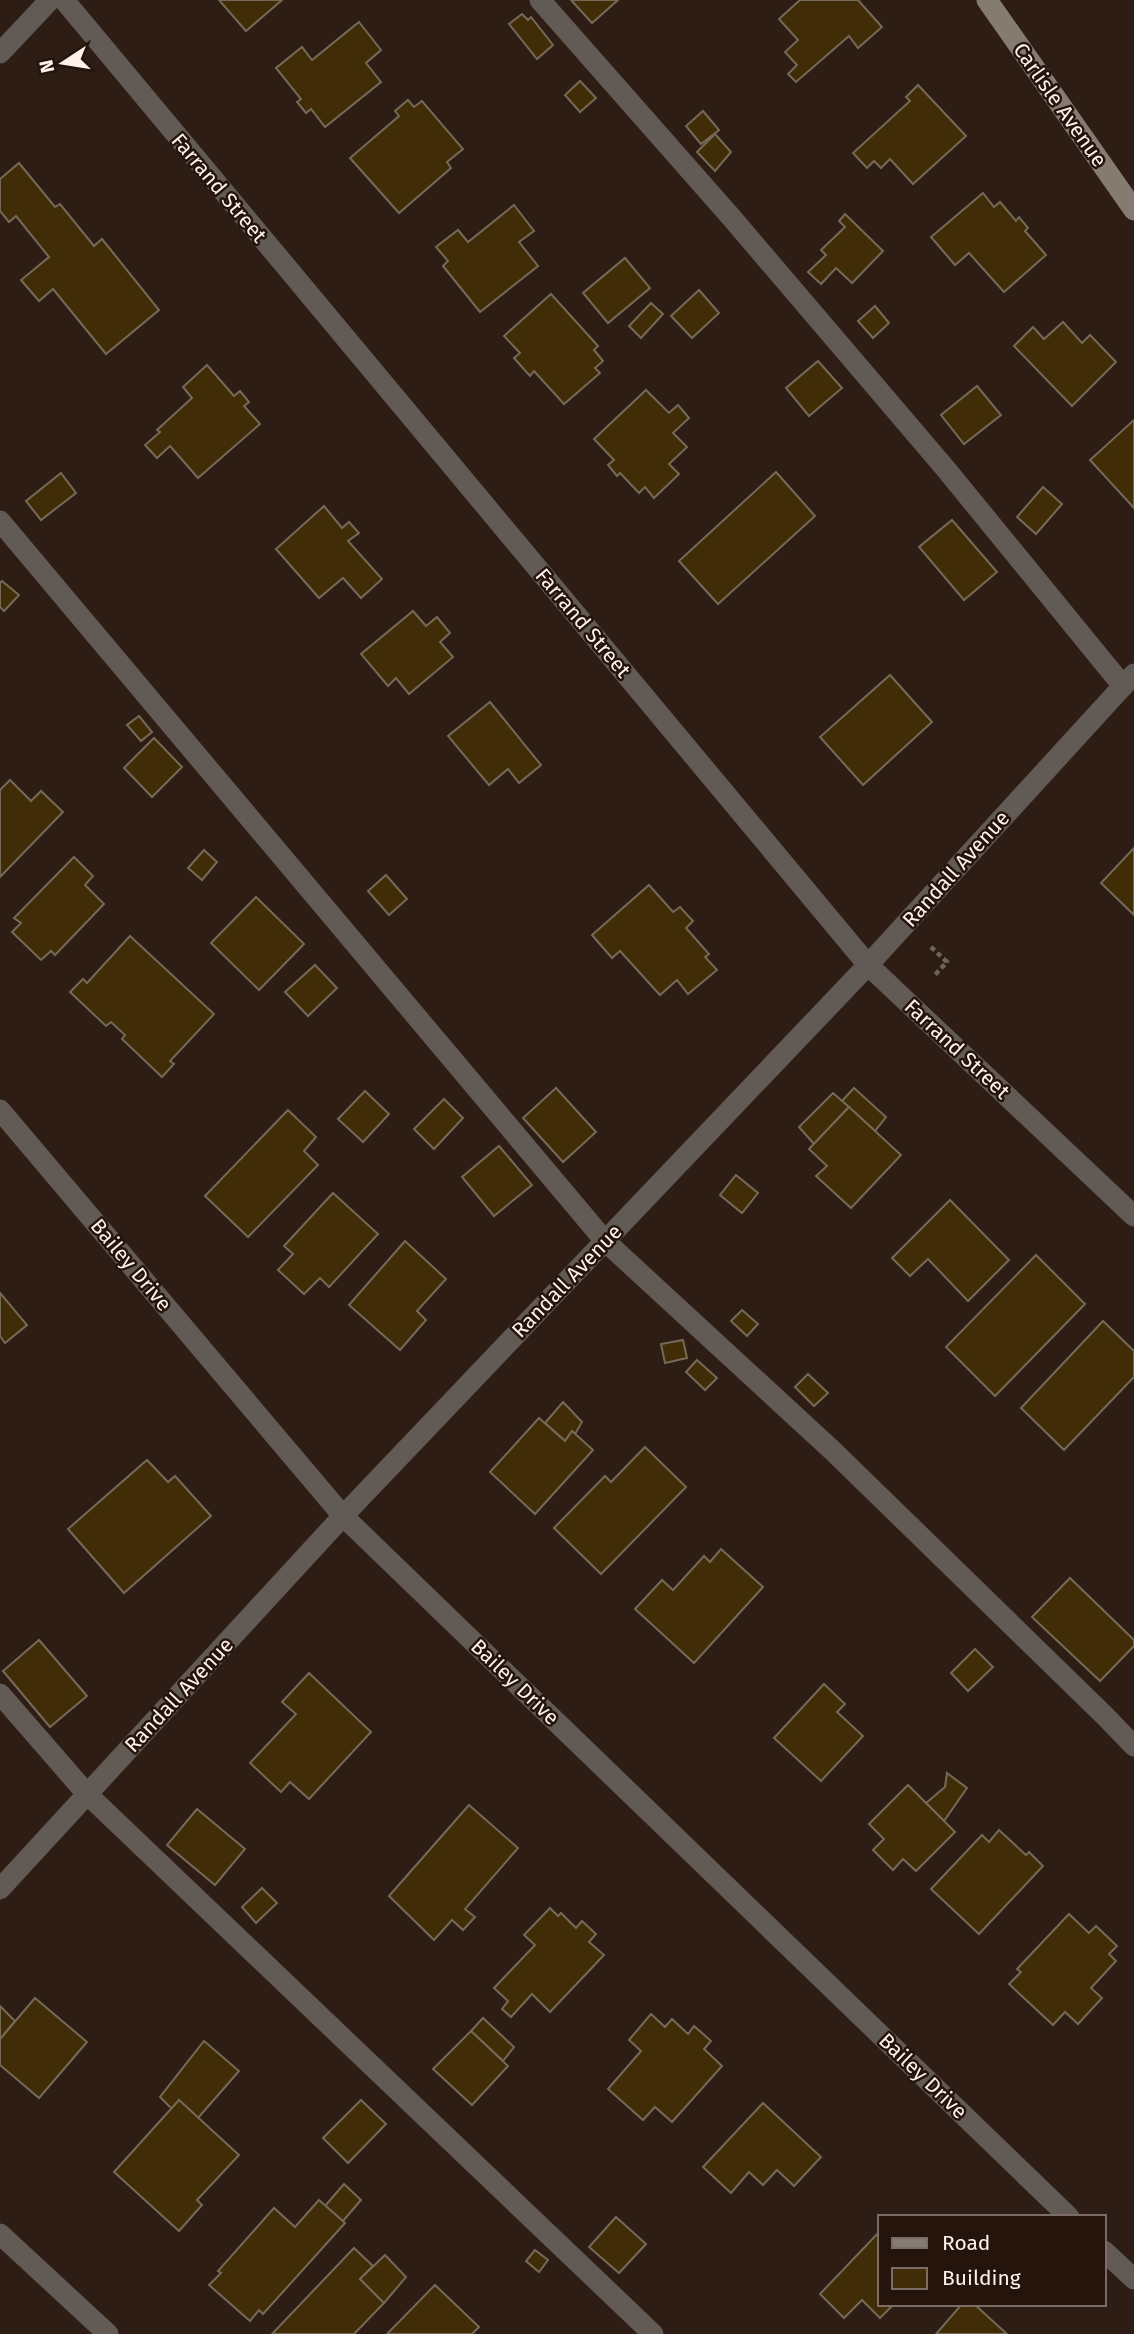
<svg xmlns="http://www.w3.org/2000/svg" width="1134" height="2334" font-family="'Fira Sans',sans-serif">
	<style>
		.building { fill: #402d08; stroke: #756a57; stroke-width: 2 }
		.lines { fill: none; stroke-linecap: round; stroke-linejoin: round }
		.path { stroke: #72635a; stroke-width: 4.5; stroke-dasharray: 5 3.5; stroke-linecap: butt }
		.lane { stroke: #625a54; stroke-width: 21 }
		.street { stroke: #625a54; stroke-width: 21 }
		.secondary { stroke: #867b71; stroke-width: 21 }
		.labels { text-anchor: middle; dominant-baseline: central; stroke-width: 5; stroke-linejoin: round; paint-order: stroke }
		.street-label { font-size: 21px; fill: #fef2eb; stroke: #24140b }
	</style>
	<rect width="100%" height="100%" fill="#2e1d14"/>
	<g class="building">
		<path d="M219,0H282L246,31Z"/>
		<path d="M571,0H618L592,23Z"/>
		<path d="M800,0H858L882,27L858,48L849,36L796,82L788,74L797,65L785,52L798,40L779,19Z"/>
		<path d="M522,14L528,20L531,17L553,45L537,59L509,24Z"/>
		<path d="M359,22L381,50L366,63L381,82L325,127L311,109L306,113L297,102L301,99L276,68L302,47L312,60Z"/>
		<path d="M580,81L596,98L580,112L565,95Z"/>
		<path d="M918,85L966,136L913,184L890,159L881,168L874,161L867,168L853,153L910,101L906,97Z"/>
		<path d="M408,100L414,107L422,101L463,149L447,162L451,168L399,213L350,158L399,116L395,111Z"/>
		<path d="M703,111L719,130L701,144L686,126Z"/>
		<path d="M715,134L731,152L715,171L697,152Z"/>
		<path d="M19,163L55,207L60,204L94,246L102,239L159,310L106,354L53,289L39,301L21,280L49,257L16,216L9,222L0,211V179Z"/>
		<path d="M983,193L994,207L1000,202L1016,221L1019,217L1028,228L1025,231L1046,255L1004,292L969,253L955,265L931,237Z"/>
		<path d="M514,205L534,231L519,242L538,266L480,312L443,266L448,261L436,247L458,230L468,242Z"/>
		<path d="M845,214L883,251L852,283L836,268L821,284L808,272L826,255L821,250L845,227L839,221Z"/>
		<path d="M625,258L650,288L608,323L583,293Z"/>
		<path d="M699,290L719,313L692,338L671,316Z"/>
		<path d="M551,294L598,346L594,350L603,361L595,368L600,373L564,404L534,371L530,376L514,358L520,353L504,336Z"/>
		<path d="M651,303L663,314L641,338L629,326Z"/>
		<path d="M875,306L889,323L873,338L858,321Z"/>
		<path d="M1063,322L1082,343L1090,335L1116,362L1072,406L1014,346L1033,327L1044,339Z"/>
		<path d="M818,361L842,388L809,416L786,388Z"/>
		<path d="M207,365L234,396L240,391L249,402L244,406L260,424L198,478L170,446L157,458L145,445L160,432L157,430L192,398L183,387Z"/>
		<path d="M977,386L1001,415L964,444L941,415Z"/>
		<path d="M646,390L669,413L678,405L689,418L673,433L687,447L669,464L679,474L654,498L645,487L639,493L620,473L617,476L608,465L614,460L594,439Z"/>
		<path d="M1134,420V508L1090,460Z"/>
		<path d="M776,472L815,516L718,604L679,561Z"/>
		<path d="M61,473L76,493L41,520L26,501Z"/>
		<path d="M1043,487L1062,504L1036,534L1017,517Z"/>
		<path d="M324,506L342,528L349,522L359,533L348,541L382,579L361,598L343,578L319,598L276,549Z"/>
		<path d="M952,520L997,572L964,600L919,547Z"/>
		<path d="M2,581L19,595L4,611L0,607V583Z"/>
		<path d="M413,611L426,626L437,617L450,633L440,642L453,657L409,694L396,678L388,686L361,654Z"/>
		<path d="M890,675L932,722L863,785L820,737Z"/>
		<path d="M490,702L541,765L519,783L508,769L489,785L448,736Z"/>
		<path d="M139,716L152,732L141,741L127,725Z"/>
		<path d="M154,738L182,767L152,797L124,768Z"/>
		<path d="M10,780L31,801L41,791L63,812L0,877V790Z"/>
		<path d="M1134,848V915L1101,883Z"/>
		<path d="M204,850L217,862L202,880L188,868Z"/>
		<path d="M74,857L93,876L85,885L104,904L55,955L51,951L41,960L12,932L21,923L14,918Z"/>
		<path d="M386,875L407,899L389,915L368,891Z"/>
		<path d="M649,885L673,912L680,907L693,921L686,928L709,954L705,957L717,970L688,994L677,980L660,995L620,951L612,958L592,935Z"/>
		<path d="M256,897L304,944L259,990L211,943Z"/>
		<path d="M130,936L214,1014L170,1061L174,1064L162,1077L122,1039L125,1035L111,1022L106,1026L70,992L83,979L87,983Z"/>
		<path d="M315,965L337,988L308,1016L285,992Z"/>
		<path d="M556,1088L596,1132L563,1162L523,1118Z"/>
		<path d="M854,1088L886,1117L875,1131L842,1101Z"/>
		<path d="M365,1091L389,1114L363,1142L338,1119Z"/>
		<path d="M833,1093L849,1107L814,1144L799,1127Z"/>
		<path d="M444,1099L463,1118L434,1149L414,1129Z"/>
		<path d="M849,1107L901,1155L851,1208L816,1176L827,1166L809,1149Z"/>
		<path d="M288,1110L316,1137L304,1151L318,1165L248,1237L205,1196Z"/>
		<path d="M499,1146L532,1185L494,1216L462,1177Z"/>
		<path d="M736,1175L758,1193L742,1213L720,1195Z"/>
		<path d="M333,1193L378,1234L329,1287L320,1278L304,1294L278,1270L293,1254L284,1246Z"/>
		<path d="M950,1200L1009,1260L968,1301L928,1259L910,1276L892,1258Z"/>
		<path d="M405,1241L446,1279L417,1311L426,1320L400,1350L349,1305Z"/>
		<path d="M1036,1255L1085,1304L995,1396L946,1347Z"/>
		<path d="M0,1293L27,1325L5,1343L0,1336Z"/>
		<path d="M742,1310L758,1324L747,1336L731,1321Z"/>
		<path d="M1103,1321L1134,1351V1377L1064,1450L1021,1408Z"/>
		<path d="M683,1340L687,1358L665,1363L661,1344Z"/>
		<path d="M697,1360L717,1378L705,1390L686,1372Z"/>
		<path d="M808,1374L828,1393L814,1406L795,1387Z"/>
		<path d="M563,1402L582,1422L575,1434L572,1431L565,1441L545,1423Z"/>
		<path d="M539,1418L565,1441L572,1431L593,1450L535,1514L490,1472Z"/>
		<path d="M645,1447L686,1487L601,1574L554,1528L605,1476L611,1482Z"/>
		<path d="M147,1460L168,1482L175,1476L211,1516L124,1593L68,1529Z"/>
		<path d="M721,1549L763,1587L694,1663L635,1609L662,1580L673,1590L704,1556L710,1562Z"/>
		<path d="M1070,1578L1134,1640V1646L1100,1681L1032,1617Z"/>
		<path d="M39,1640L87,1696L50,1727L3,1671Z"/>
		<path d="M975,1649L993,1667L968,1691L951,1673Z"/>
		<path d="M309,1673L371,1732L309,1799L290,1782L281,1792L250,1763L296,1714L282,1702Z"/>
		<path d="M824,1684L845,1704L837,1712L863,1736L821,1781L774,1738Z"/>
		<path d="M947,1773L967,1788L944,1821L926,1803L945,1787Z"/>
		<path d="M908,1785L955,1832L916,1871L903,1859L893,1870L873,1850L884,1839L869,1824Z"/>
		<path d="M469,1805L518,1848L465,1909L475,1917L463,1930L452,1920L434,1940L389,1896Z"/>
		<path d="M197,1809L245,1849L215,1885L167,1845Z"/>
		<path d="M999,1830L1026,1855L1029,1852L1043,1866L979,1934L931,1889L982,1835L989,1842Z"/>
		<path d="M262,1888L277,1903L256,1923L242,1907Z"/>
		<path d="M550,1908L558,1916L561,1913L576,1928L582,1921L596,1934L589,1942L604,1955L550,2012L532,1994L511,2017L502,2009L508,2001L494,1988L535,1945L524,1935Z"/>
		<path d="M1069,1914L1089,1933L1096,1926L1117,1946L1109,1954L1116,1961L1091,1988L1102,1998L1078,2024L1065,2012L1053,2025L1009,1984L1021,1972L1017,1969Z"/>
		<path d="M35,1998L87,2042L39,2098L0,2065V2039Z"/>
		<path d="M0,2006L15,2021L0,2039Z"/>
		<path d="M651,2014L665,2027L672,2019L688,2034L694,2026L711,2041L704,2049L722,2066L672,2122L655,2107L643,2120L608,2089L641,2051L629,2040Z"/>
		<path d="M483,2018L514,2047L503,2061L471,2031Z"/>
		<path d="M471,2031L508,2066L472,2105L433,2069Z"/>
		<path d="M204,2041L239,2071L198,2118L179,2100L172,2109L160,2097Z"/>
		<path d="M179,2100L239,2155L197,2200L202,2205L179,2231L114,2172Z"/>
		<path d="M361,2100L386,2124L348,2163L323,2138Z"/>
		<path d="M763,2103L821,2157L794,2186L777,2170L763,2185L749,2172L731,2193L703,2167Z"/>
		<path d="M344,2184L361,2200L343,2221L325,2206Z"/>
		<path d="M319,2200L345,2223L263,2314L259,2310L250,2321L209,2285L221,2273L218,2271L274,2208L295,2227Z"/>
		<path d="M616,2217L646,2244L619,2273L589,2247Z"/>
		<path d="M880,2231V2304H894L880,2318L862,2300L844,2318L820,2294Z"/>
		<path d="M354,2248L373,2266L360,2279L384,2303L354,2334H272Z"/>
		<path d="M535,2250L548,2260L539,2272L526,2261Z"/>
		<path d="M385,2255L406,2277L384,2303L360,2279Z"/>
		<path d="M435,2285L479,2327L472,2334H387Z"/>
		<path d="M962,2304H974L1007,2334H936Z"/>
	</g>
	<g class="lines">
		<path class="path" d="M931,947L947,962L933,977"/>
		<g class="lane">
			<path d="M540,0L731,217L945,468L1123,686"/>
			<path d="M0,521L605,1241L833,1451L1105,1716L1134,1746"/>
			<path d="M0,1694L87,1794L653,2334"/>
		</g>
		<g class="street">
			<path d="M64,0L868,965L1134,1216"/>
			<path d="M0,53L50,0"/>
			<path d="M0,1110L343,1516L1069,2217"/>
			<path d="M0,1889L343,1516L868,965L1134,674"/>
			<path d="M0,2234L108,2334"/>
			<path d="M1104,2251L1134,2279"/>
		</g>
		<path class="secondary" d="M987,0L1134,210"/>
	</g>
	<g class="labels">
		<g class="street-label">
			<text transform="translate(1060 105) rotate(55)">Carlisle Avenue</text>
			<text transform="translate(219 188) rotate(50)">Farrand Street</text>
			<text transform="translate(583 623) rotate(50)">Farrand Street</text>
			<text transform="translate(956 869) rotate(-48)">Randall Avenue</text>
			<text transform="translate(957 1049) rotate(43)">Farrand Street</text>
			<text transform="translate(131 1265) rotate(50)">Bailey Drive</text>
			<text transform="translate(567 1281) rotate(-46)">Randall Avenue</text>
			<text transform="translate(515 1682) rotate(44)">Bailey Drive</text>
			<text transform="translate(179 1695) rotate(-47)">Randall Avenue</text>
			<text transform="translate(923 2076) rotate(44)">Bailey Drive</text>
		</g>
	</g>
	<rect x="878" y="2215" width="228" height="91" fill="#24140b" stroke="#7b6d65" stroke-width="2"/>
	<rect x="892" y="2238" width="35" height="10" fill="#867b71" stroke="#7b6d65" stroke-width="2"/>
	<text x="942" y="2250" font-size="21" fill="#fef2eb">Road</text>
	<rect x="892" y="2268" width="35" height="21" fill="#402d08" stroke="#7b6d65" stroke-width="2"/>
	<text x="942" y="2285" font-size="21" fill="#fef2eb">Building</text>
	<g transform="translate(63 63) rotate(258)" stroke="#24140b" stroke-width="5" paint-order="stroke">
	<path d="M0-5L12 26L0 18L-12 26Z" fill="#fef2eb"/>
	<text y="-10" font-size="19" font-weight="bold" text-anchor="middle" fill="#fef2eb">N</text>
	</g>
</svg>
